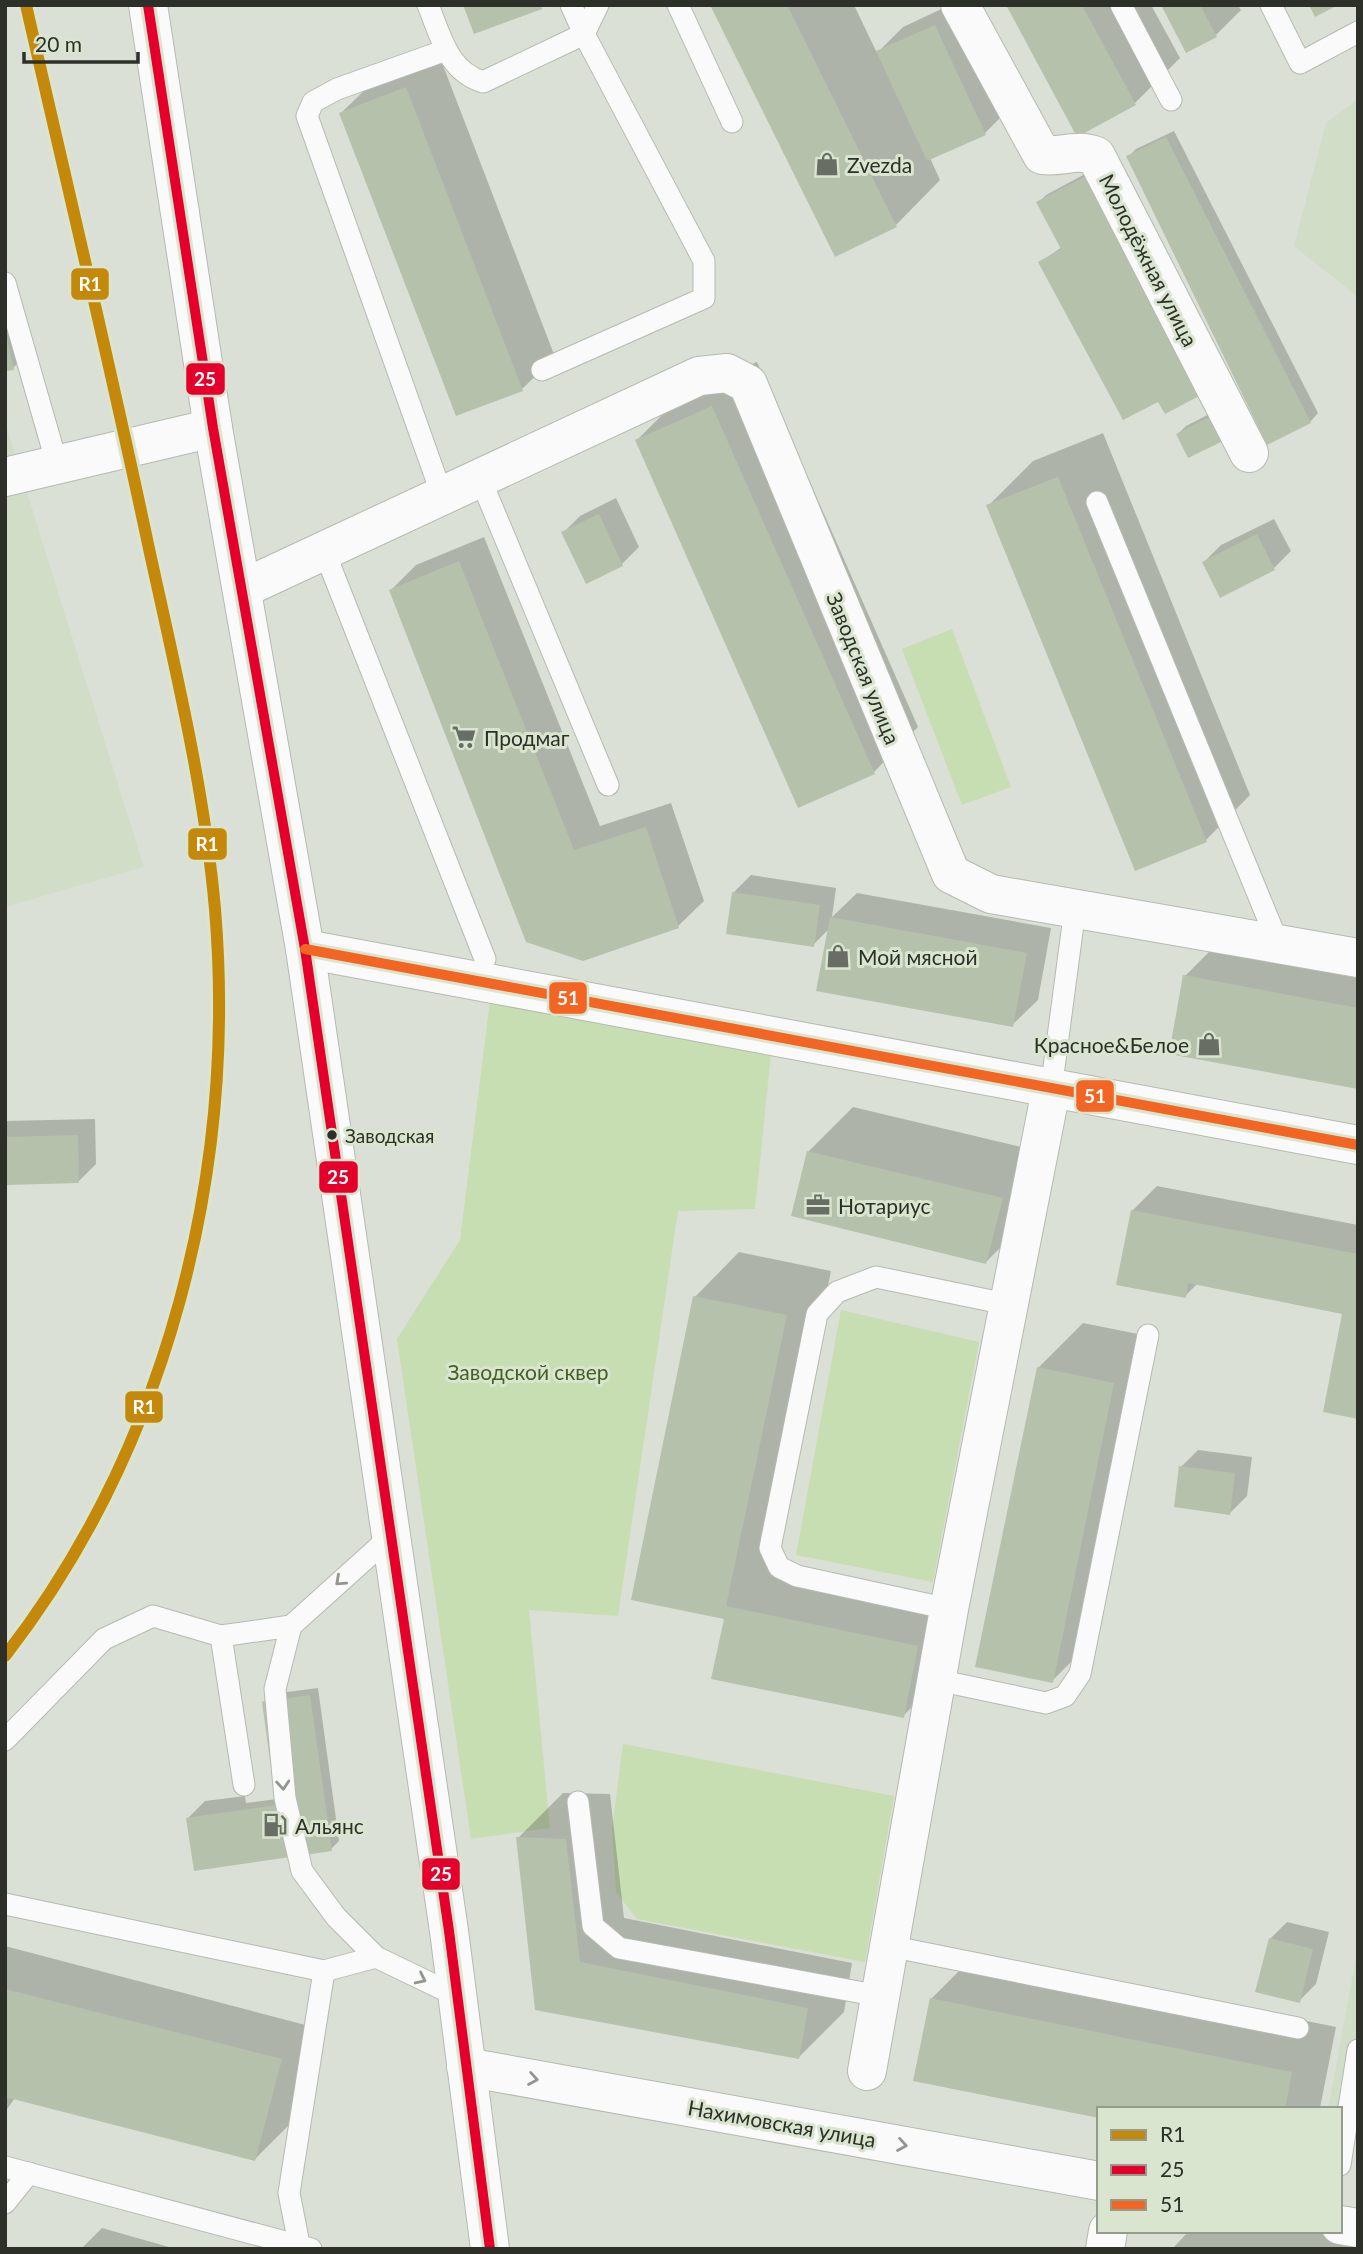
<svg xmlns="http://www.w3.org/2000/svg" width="1363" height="2254" font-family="Lato,sans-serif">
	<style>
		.built { fill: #d2ddc8 }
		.green { fill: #c7ddb2 }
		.shadow { fill: #0003 }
		.building { fill: #b6c1ab }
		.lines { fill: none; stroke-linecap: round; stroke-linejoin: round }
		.service-casing { stroke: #b6bab1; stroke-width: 23 }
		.minor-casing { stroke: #b6bab1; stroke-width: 40 }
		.secondary-casing { stroke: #b6bab1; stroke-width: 40 }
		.primary-casing { stroke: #b6bab1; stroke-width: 40 }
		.service { stroke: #f9faf9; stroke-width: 21 }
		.minor { stroke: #f9faf9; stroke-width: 38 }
		.secondary { stroke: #f9faf9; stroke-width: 38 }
		.primary { stroke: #f9faf9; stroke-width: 38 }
		.bus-1-casing { stroke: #dae5d0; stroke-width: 16 }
		.bus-2-casing { stroke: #dae5d0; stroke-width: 16 }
		.bus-1 { stroke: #e4002b; stroke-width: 10 }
		.bus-2 { stroke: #f26522; stroke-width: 10 }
		.rail-1-casing { stroke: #dae5d0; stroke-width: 18 }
		.rail-1 { stroke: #c4880a; stroke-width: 12 }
		.oneway { stroke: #929590 }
		.bus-dot { fill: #2c3028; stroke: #dae5d0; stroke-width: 2.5 }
		.labels { text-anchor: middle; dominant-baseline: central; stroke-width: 6; stroke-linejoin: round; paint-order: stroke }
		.bus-label { font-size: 19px; fill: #2c3028; stroke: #dae5d0; text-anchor: start }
		.poi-label { font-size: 21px; fill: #2c3028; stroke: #dae5d0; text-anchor: start }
		.street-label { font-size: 21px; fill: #2c3028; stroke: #dae5d0 }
		.park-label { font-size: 21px; fill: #446023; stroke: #dae5d0 }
		.line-badge { stroke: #dae5d0; stroke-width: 2.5 }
		.badge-label { font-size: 19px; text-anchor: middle; font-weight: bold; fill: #fff }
	</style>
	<rect width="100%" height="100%" fill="#dae0d5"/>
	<g class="built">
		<path d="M1358,99V297L1294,246L1326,123Z"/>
		<path d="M5,422L144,867L5,907Z"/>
		<path d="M1358,1947V2141L1340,2139V2109H1328Z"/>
	</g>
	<g class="green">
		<path d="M952,629L1011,787L962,805L902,649Z"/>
		<path d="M490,1001L771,1054L755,1209L678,1211L618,1616L529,1610L550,1828L471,1839L397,1339L460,1240Z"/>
		<path d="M841,1310L979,1342L933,1582L796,1555Z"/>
		<path d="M623,1744L894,1796L865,1962L637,1919L616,1892L612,1829Z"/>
	</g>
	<g class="shadow">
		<path d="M712,5H854L877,53L903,27L950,5L1010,108L985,133L930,158L940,180L896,225Z"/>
		<path d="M1008,5H1151L1180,58L1135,103Z"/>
		<path d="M1163,5H1238L1241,10L1216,35Z"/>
		<path d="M439,55L555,357L522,389L341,113L374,81Z"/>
		<path d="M1174,131L1318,413L1310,422L1128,157L1136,149Z"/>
		<path d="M1098,167L1159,399L1040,262L1062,247L1038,203L1046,195Z"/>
		<path d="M5,318L30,351L13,368L5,370Z"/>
		<path d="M757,362L918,727L874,772L637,440L682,395Z"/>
		<path d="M1221,408L1232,430L1178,434L1186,426Z"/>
		<path d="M1103,433L1250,795L1206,840L988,506L1033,461Z"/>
		<path d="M616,498L639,547L622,564L587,582L563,533L580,516Z"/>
		<path d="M1274,519L1291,551L1274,568L1221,595L1204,562L1221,545Z"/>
		<path d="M484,537L600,826L671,803L704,901L678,926L583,959L391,590L416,565Z"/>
		<path d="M751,875L836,888L832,917L857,893L1051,928L1038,1000L1012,1025L829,929L813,945L734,892Z"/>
		<path d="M1210,951L1358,978V1088L1185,976Z"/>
		<path d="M853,1107L1046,1153L1031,1217L986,1262L808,1152Z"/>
		<path d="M95,1119L96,1164L79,1181L5,1183V1121Z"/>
		<path d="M1157,1186L1358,1225V1418L1344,1312L1198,1283L1185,1296L1132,1211Z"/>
		<path d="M739,1252L831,1271L770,1562L962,1601L948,1671L903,1716L726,1617L695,1297Z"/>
		<path d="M1083,1323L1158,1338L1097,1636L1052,1681L1038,1368Z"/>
		<path d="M1198,1450L1252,1457L1247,1496L1230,1513L1181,1467Z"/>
		<path d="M318,1688L339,1841L331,1849L188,1818L205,1801L245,1796L246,1803L277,1799L263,1702L272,1694Z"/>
		<path d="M563,1793L610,1794L624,1918L852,1963L844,2012L799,2057L536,2009L518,1838Z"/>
		<path d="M1287,1922L1329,1932L1316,1984L1299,2001L1270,1939Z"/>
		<path d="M5,1946L313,2027L288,2126L255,2159L15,2098L5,2112Z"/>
		<path d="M976,1954L1336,2027L1320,2108L1099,2109L931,1999Z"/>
		<path d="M102,2228L176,2249H81Z"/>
		<path d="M1189,2231H1320L1358,2239V2249H1172Z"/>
	</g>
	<g class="building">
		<path d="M463,5H541L542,9L474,34Z"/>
		<path d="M710,5H787L897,227L835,257Z"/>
		<path d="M1006,5H1082L1136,105L1077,137Z"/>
		<path d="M1161,5H1200L1217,37L1186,53Z"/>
		<path d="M1309,5H1338L1315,17Z"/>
		<path d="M935,25L986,135L927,161L876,51Z"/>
		<path d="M406,87L523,391L456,416L339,113Z"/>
		<path d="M1166,137L1311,423L1267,445L1126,156Z"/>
		<path d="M1090,174L1203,394L1165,414L1158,402L1123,420L1038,262L1061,249L1036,202Z"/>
		<path d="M5,330L14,370L5,371Z"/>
		<path d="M712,406L875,774L798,808L635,440Z"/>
		<path d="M1213,415L1225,440L1188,458L1176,434Z"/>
		<path d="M1058,477L1207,842L1135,871L986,505Z"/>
		<path d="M599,514L623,566L586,584L561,532Z"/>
		<path d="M1257,534L1275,570L1220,598L1202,562Z"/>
		<path d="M459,561L574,850L646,827L679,928L583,961L526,942L389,590Z"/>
		<path d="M732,892L820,905L814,947L726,934Z"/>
		<path d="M830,917L1027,953L1013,1027L816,991Z"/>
		<path d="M1183,975L1358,1008V1089L1169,1054Z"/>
		<path d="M78,1135L79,1183L5,1185V1137Z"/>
		<path d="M807,1151L1003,1198L986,1264L791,1216Z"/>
		<path d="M1131,1210L1358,1254V1419L1323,1412L1342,1314L1188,1283L1186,1298L1116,1285Z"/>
		<path d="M693,1296L787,1315L726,1606L918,1646L904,1718L711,1679L724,1619L631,1600Z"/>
		<path d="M1037,1367L1114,1383L1053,1683L975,1667Z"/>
		<path d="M1179,1466L1235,1473L1230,1515L1174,1507Z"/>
		<path d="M310,1695L332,1851L194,1871L186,1818L276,1805L262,1702Z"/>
		<path d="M516,1837L566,1839L580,1962L808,2008L799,2059L535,2010Z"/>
		<path d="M1269,1938L1313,1949L1300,2003L1255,1992Z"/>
		<path d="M5,1989L282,2059L255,2161L5,2097Z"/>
		<path d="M930,1998L1292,2072L1285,2109H1099V2118L913,2081Z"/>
	</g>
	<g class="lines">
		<g class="service-casing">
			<g id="service">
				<path d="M428,5C441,37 448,71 483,82L584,34L704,261V298L542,370"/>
				<path d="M571,5L584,34"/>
				<path d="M678,5L732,122"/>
				<path d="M1121,5L1171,100"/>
				<path d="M1271,5L1300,63L1358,32"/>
				<path d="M584,34L598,5"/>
				<path d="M5,283L57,464"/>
				<path d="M480,478L608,785"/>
				<path d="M442,495L307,116L313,102L337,89L446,50"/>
				<path d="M1097,502L1278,943"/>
				<path d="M325,553L485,959"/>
				<path d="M1051,1090L1075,909"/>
				<path d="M391,1536L291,1626L275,1689L285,1798L302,1871L336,1917L376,1957L457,1996"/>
				<path d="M949,1609L797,1576L779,1567L770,1548L817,1314L837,1292L876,1277L1011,1305"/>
				<path d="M221,1636L244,1785"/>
				<path d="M937,1680L1046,1703L1065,1696L1080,1674L1148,1335"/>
				<path d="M5,1740L104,1639L153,1616L221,1636L291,1626"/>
				<path d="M578,1802L593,1926L619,1948L880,1996"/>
				<path d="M5,1904L324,1971L376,1957"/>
				<path d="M889,1946L1298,2028"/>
				<path d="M1340,2165L1358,2050"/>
				<path d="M5,2167L311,2249"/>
				<path d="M5,2203L29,2173"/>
				<path d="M300,2249L289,2193L324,1971"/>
			</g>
		</g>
		<g class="minor-casing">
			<g id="minor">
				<path d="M960,5L1042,155C1062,158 1076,148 1096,156L1249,453"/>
				<path d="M5,477L213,428"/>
				<path d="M242,589L699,376L727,373L748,384L951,874L991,894L1358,958"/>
				<path d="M867,2071L949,1609L1051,1090"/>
				<path d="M1105,2249L1108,2231"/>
			</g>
		</g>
		<g class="secondary-casing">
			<g id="secondary">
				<path d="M305,949L1358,1145"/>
				<path d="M466,2067L1099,2181"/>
				<path d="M1340,2225L1358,2228"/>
			</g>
		</g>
		<g class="primary-casing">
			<path id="primary" d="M148,5L213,428L305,949L449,1931L490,2249"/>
		</g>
		<use href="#service" class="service"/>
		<use href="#minor" class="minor"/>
		<use href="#secondary" class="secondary"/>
		<use href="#primary" class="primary"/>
		<g class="bus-1-casing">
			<path id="bus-1" d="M148,5L213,428L305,949L449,1931L490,2249"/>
		</g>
		<g class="bus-2-casing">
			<path id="bus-2" d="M305,949L1358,1145"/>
		</g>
		<use href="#bus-1" class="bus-1"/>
		<use href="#bus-2" class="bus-2"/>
		<g class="rail-1-casing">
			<path id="rail-1" d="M5,1656C168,1446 237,1171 215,909C204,785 174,664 148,544C110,364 67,185 26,5"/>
		</g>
		<use href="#rail-1" class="rail-1"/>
	</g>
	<defs><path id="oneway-chevron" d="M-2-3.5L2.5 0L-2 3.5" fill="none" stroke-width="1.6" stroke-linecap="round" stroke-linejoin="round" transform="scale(1.75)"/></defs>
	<g class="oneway">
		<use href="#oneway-chevron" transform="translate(340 1581) rotate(138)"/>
		<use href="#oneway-chevron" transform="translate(283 1785) rotate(85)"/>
		<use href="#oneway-chevron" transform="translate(421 1979) rotate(26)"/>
		<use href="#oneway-chevron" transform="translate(533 2079) rotate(10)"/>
		<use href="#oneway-chevron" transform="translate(902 2145) rotate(10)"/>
	</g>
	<defs>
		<g id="shop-bare" transform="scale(1.89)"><path d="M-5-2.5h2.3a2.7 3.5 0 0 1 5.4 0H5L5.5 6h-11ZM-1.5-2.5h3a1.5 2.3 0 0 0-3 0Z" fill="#696e65" stroke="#dae5d0" stroke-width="2.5" paint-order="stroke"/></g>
		<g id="supermarket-bare" transform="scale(1.89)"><path d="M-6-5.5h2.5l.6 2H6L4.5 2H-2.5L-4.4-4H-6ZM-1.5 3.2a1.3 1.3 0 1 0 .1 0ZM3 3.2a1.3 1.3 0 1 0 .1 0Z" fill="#696e65" stroke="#dae5d0" stroke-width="2.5" paint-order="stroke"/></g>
		<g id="office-bare" transform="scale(1.89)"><path d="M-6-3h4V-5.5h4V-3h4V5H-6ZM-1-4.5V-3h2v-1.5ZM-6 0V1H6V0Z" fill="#696e65" stroke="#dae5d0" stroke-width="2.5" paint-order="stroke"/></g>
		<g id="fuel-bare" transform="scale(1.89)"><path d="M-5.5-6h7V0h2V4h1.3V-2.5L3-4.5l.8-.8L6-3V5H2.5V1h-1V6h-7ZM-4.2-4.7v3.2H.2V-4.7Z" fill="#696e65" stroke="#dae5d0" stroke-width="2.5" paint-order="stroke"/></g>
	</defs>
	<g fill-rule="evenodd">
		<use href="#shop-bare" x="827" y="164"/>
		<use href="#supermarket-bare" x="464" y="737"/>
		<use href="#shop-bare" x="838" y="956"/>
		<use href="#shop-bare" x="1209" y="1044"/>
		<use href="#office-bare" x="818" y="1205"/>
		<use href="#fuel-bare" x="275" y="1825"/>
	</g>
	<circle class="bus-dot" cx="332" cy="1135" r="6"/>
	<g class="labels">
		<g class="bus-label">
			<text x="345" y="1135">Заводская</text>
		</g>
		<g class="poi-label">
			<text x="847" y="164">Zvezda</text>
			<text x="484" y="737">Продмаг</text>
			<text x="858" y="956">Мой мясной</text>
			<text x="1189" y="1044" text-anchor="end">Красное&amp;Белое</text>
			<text x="838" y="1205">Нотариус</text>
			<text x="295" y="1825">Альянс</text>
		</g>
		<g class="street-label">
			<text transform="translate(1149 260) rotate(63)">Молодёжная улица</text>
			<text transform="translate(864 668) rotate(68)">Заводская улица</text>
			<text transform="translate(782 2123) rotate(10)">Нахимовская улица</text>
		</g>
		<g class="park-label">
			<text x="528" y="1371">Заводской сквер</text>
		</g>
	</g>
	<g class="line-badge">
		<rect x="70" y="267" width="40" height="34" rx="7" fill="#c4880a"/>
		<rect x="185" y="362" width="41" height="34" rx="7" fill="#e4002b"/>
		<rect x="187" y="827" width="41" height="34" rx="7" fill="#c4880a"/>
		<rect x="548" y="981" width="40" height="34" rx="7" fill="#f26522"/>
		<rect x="1075" y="1079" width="40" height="34" rx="7" fill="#f26522"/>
		<rect x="318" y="1160" width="41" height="34" rx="7" fill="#e4002b"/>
		<rect x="124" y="1390" width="40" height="34" rx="7" fill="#c4880a"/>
		<rect x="421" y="1857" width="40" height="34" rx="7" fill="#e4002b"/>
	</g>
	<g class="badge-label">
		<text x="90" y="291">R1</text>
		<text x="205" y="386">25</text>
		<text x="207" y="851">R1</text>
		<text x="568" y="1005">51</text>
		<text x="1095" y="1103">51</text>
		<text x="338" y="1184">25</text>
		<text x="144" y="1414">R1</text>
		<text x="441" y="1881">25</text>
	</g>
	<rect width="1363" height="2254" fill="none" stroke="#2c3028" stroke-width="14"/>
	<rect x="1097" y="2107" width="245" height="126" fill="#dae5d0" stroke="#949d8d" stroke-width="2"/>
	<rect x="1111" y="2130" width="35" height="10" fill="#c4880a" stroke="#949d8d" stroke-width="2"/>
	<text x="1160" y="2142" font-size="21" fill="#2c3028">R1</text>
	<rect x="1111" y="2165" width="35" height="10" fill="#e4002b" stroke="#949d8d" stroke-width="2"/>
	<text x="1160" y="2177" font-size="21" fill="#2c3028">25</text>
	<rect x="1111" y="2200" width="35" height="10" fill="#f26522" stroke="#949d8d" stroke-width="2"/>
	<text x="1160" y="2212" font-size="21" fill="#2c3028">51</text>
	<path d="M24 52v10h114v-10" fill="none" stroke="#2c3028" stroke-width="3.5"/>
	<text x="35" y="52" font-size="21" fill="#2c3028" stroke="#dae5d0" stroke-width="5" paint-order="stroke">20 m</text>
</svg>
